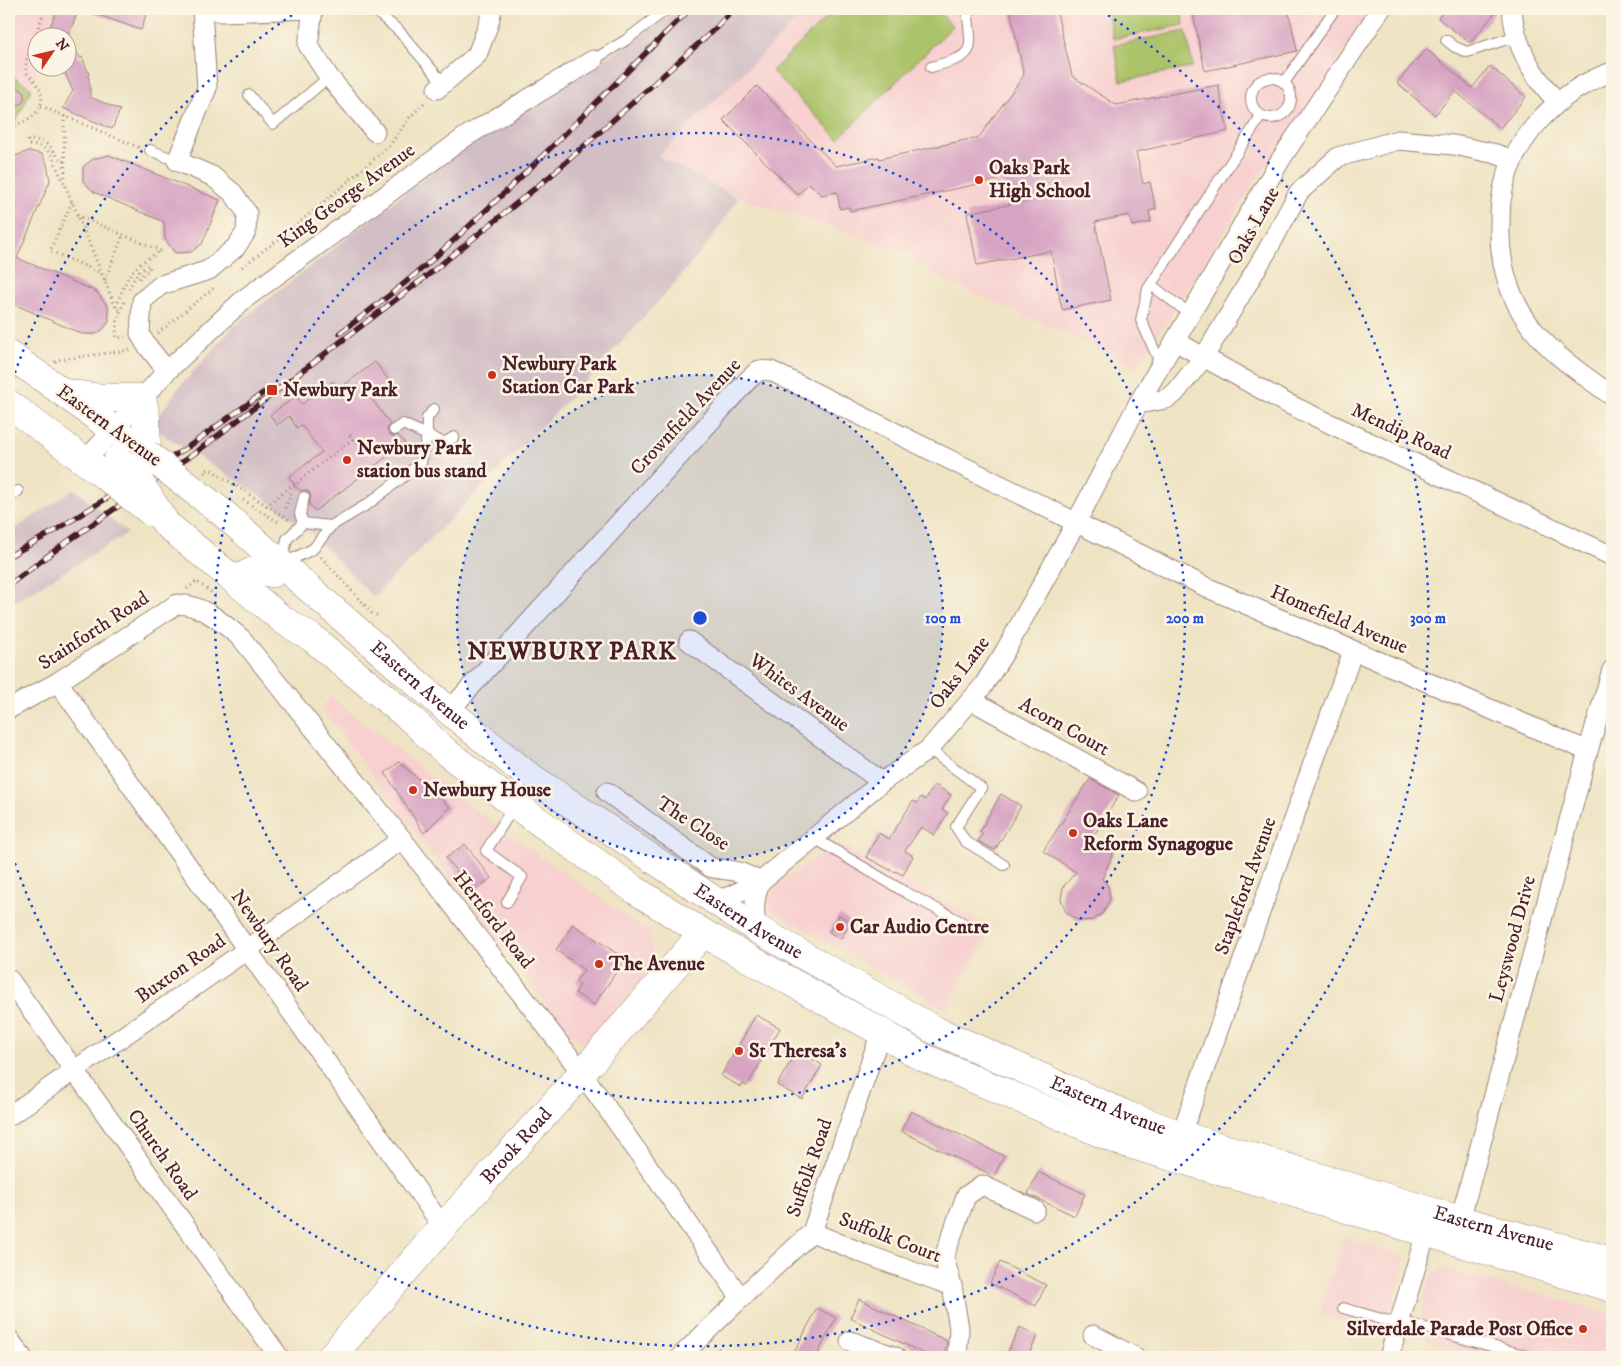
<svg xmlns="http://www.w3.org/2000/svg" width="1621" height="1366" font-family="'IM FELL DW Pica',serif">
	<style>
		.built { fill: #f7d0cf }
		.industrial { fill: #d2bec5 }
		.green { fill: #abc369; stroke: #7a714a }
		.building { fill: #d7a3c2 }
		.lines { fill: none; stroke-linecap: round; stroke-linejoin: round }
		.lane-casing { stroke: #9c8177; stroke-width: 12 }
		.street-casing { stroke: #9c8177; stroke-width: 21 }
		.secondary-casing { stroke: #9c8177; stroke-width: 29 }
		.highway-casing { stroke: #9c8177; stroke-width: 29 }
		.path { stroke: #9c8177; stroke-width: 3; stroke-dasharray: 1 4; stroke-linecap: butt }
		.lane { stroke: #fff; stroke-width: 10 }
		.street { stroke: #fff; stroke-width: 19 }
		.secondary { stroke: #fff; stroke-width: 28 }
		.highway { stroke: #fff; stroke-width: 28 }
		.rail-casing { stroke: #4a1f2b; stroke-width: 5.5 }
		.rail { stroke: #fcf5e5; stroke-width: 4; stroke-dasharray: 11; stroke-linecap: butt }
		.highway-bridge-casing { stroke: #9c8177; stroke-width: 29; stroke-linecap: butt }
		.highway-bridge { stroke: #fff; stroke-width: 28 }
		.ring { fill: none; stroke: #1d4ed8; stroke-width: 2.5; stroke-dasharray: 2.5 5 }
		.poi-dot { fill: #c8321e; stroke: #fcf5e5; stroke-width: 2 }
		.labels { text-anchor: middle; dominant-baseline: central; stroke-width: 5; stroke-linejoin: round; paint-order: stroke }
		.poi-label { font-size: 20px; font-weight: bold; fill: #4a1f2b; stroke: #fcf5e5; text-anchor: start }
		.street-label { font-size: 20px; fill: #4a1f2b; stroke: #fcf5e5 }
		.district-label { font-size: 25px; font-weight: bold; letter-spacing: 1px; fill: #4a1f2b; stroke: #fcf5e5 }
		.centre { fill: #1d4ed8; stroke: #fcf5e5; stroke-width: 2.5 }
		.ring-label { font-size: 15px; text-anchor: middle; font-weight: bold; fill: #1d4ed8; stroke: #fcf5e5; stroke-width: 5; stroke-linejoin: round; paint-order: stroke }
	</style>
	<rect width="100%" height="100%" fill="#fcf5e5"/>
	<filter id="ink" filterUnits="userSpaceOnUse"><feTurbulence type="fractalNoise" baseFrequency=".02" numOctaves="2"/><feDisplacementMap in="SourceGraphic" scale="10" xChannelSelector="R" yChannelSelector="G"/><feConvolveMatrix kernelMatrix="1 2 1 2 8 2 1 2 1" color-interpolation-filters="sRGB"/></filter>
	<filter id="wash" filterUnits="userSpaceOnUse"><feTurbulence type="fractalNoise" baseFrequency=".0096" numOctaves="4" result="noise"/><feDisplacementMap in="SourceGraphic" scale="20" xChannelSelector="R" yChannelSelector="G"/><feGaussianBlur stdDeviation="1.12" result="paint"/><feColorMatrix in="noise" values="0 0 0 0 0 0 0 0 0 0 0 0 0 0 0 0 0 1.4 0 .05"/><feComposite in="paint" operator="in"/></filter>
	<g filter="url(#wash)">
		<rect width="100%" height="100%" fill="#eee3c3"/>
		<g class="built">
			<path d="M9,9H55L46,37L38,38V68L32,88L9,75Z"/>
			<path d="M806,9H1374L1269,161L1138,366L938,277L909,254L786,212L738,198L657,156L780,37Z"/>
			<path d="M331,697L469,806L651,934L654,965L591,1039L582,1042L568,1033L321,708Z"/>
			<path d="M837,843L992,928L947,1009L775,913L768,903L775,887Z"/>
			<path d="M1343,1237L1402,1257L1405,1265L1384,1335L1319,1314Z"/>
			<path d="M1441,1268L1612,1314V1357H1486L1416,1337L1430,1276Z"/>
		</g>
		<g class="industrial">
			<path d="M675,9H806L780,37L658,156L738,198L710,241L668,291L567,401L373,597L309,531L257,493L151,427L176,391L234,326L464,147L577,77L666,18Z"/>
			<path d="M74,489L128,533L9,605V533Z"/>
		</g>
		<g class="green">
			<path d="M835,9H936L953,26L838,139L772,71Z"/>
			<path d="M1107,9H1181L1184,25L1113,39Z"/>
			<path d="M1186,31L1193,67L1121,81L1114,45Z"/>
			<path d="M9,75L32,88L9,136Z"/>
		</g>
		<g id="blocks">
			<g class="building">
				<path d="M57,9H79L67,38H46Z"/>
				<path d="M87,9H148L141,30L87,11Z"/>
				<path d="M1010,9H1056L1072,76L1116,105L1218,85L1228,131L1136,152L1143,184L1150,182L1156,209L1149,211L1151,222L1132,226L1129,215L1095,222L1111,300L1062,310L1051,251L977,265L967,213L1028,201L997,180L850,211L849,207L840,209L837,192L821,195L809,183L798,195L723,120L757,86L836,166L879,157V159L979,137L1024,75Z"/>
				<path d="M1192,9H1288L1297,51L1205,71Z"/>
				<path d="M1445,9H1498L1470,43L1438,18Z"/>
				<path d="M68,37L80,58L82,57L89,74L88,75L90,86V97L120,110L112,129L63,108L73,91L63,68H68Z"/>
				<path d="M1426,49L1472,88L1490,66L1526,97L1500,128L1455,91L1435,115L1397,83Z"/>
				<path d="M16,87L23,91L24,94V101L18,106L9,107V88Z"/>
				<path d="M29,151L42,154L47,164L50,181L17,258L97,292L108,307L109,322L101,331L95,334H82L9,302V170L15,156Z"/>
				<path d="M109,155L220,200L202,244L191,252L175,253L165,239L164,222L94,192L83,181V167L93,159Z"/>
				<path d="M375,362L391,383L371,398L390,424L387,430L389,434L394,437L398,435L405,443L315,511L309,504L311,496L309,492L305,490L300,491L289,477L322,452L301,425L297,428L289,416L277,425L270,415L296,396L302,404L333,381L339,389Z"/>
				<path d="M399,762L450,807L424,833L385,773Z"/>
				<path d="M1090,779L1119,795L1091,840L1114,851L1102,879L1108,886L1110,899L1103,913L1093,920L1079,921L1066,912L1061,899L1063,887L1076,872L1043,851Z"/>
				<path d="M935,785L951,795L942,810L948,813L934,835L921,827L905,851L913,856L903,875L895,871L894,872L866,857L879,833L889,839L913,801L917,803L921,797L925,800Z"/>
				<path d="M1001,794L1021,806L995,850L978,841L983,833L980,831Z"/>
				<path d="M465,844L491,878L472,892L446,858Z"/>
				<path d="M839,915L851,922L841,939L829,932Z"/>
				<path d="M573,924L625,959L594,1005L575,993L580,985L576,981L584,970L556,950Z"/>
				<path d="M756,1015L780,1028L747,1086L743,1084L741,1087L721,1076Z"/>
				<path d="M797,1050L822,1065L802,1099L777,1085Z"/>
				<path d="M911,1111L1004,1156L994,1176L901,1131Z"/>
				<path d="M1038,1172L1085,1194L1075,1216L1028,1194Z"/>
				<path d="M1000,1262L1046,1285L1036,1306L990,1283Z"/>
				<path d="M859,1299L947,1341L944,1357H931L850,1318Z"/>
				<path d="M817,1308L836,1318L816,1357H801L794,1353Z"/>
				<path d="M1020,1327L1038,1336L1027,1357H1005Z"/>
			</g>
		</g>
	</g>
	<g filter="url(#ink)">
		<use href="#blocks" fill-opacity="0" stroke="#9c8177" stroke-width="1"/>
		<g class="lines">
			<g class="lane-casing">
				<g id="lane">
					<path d="M373,9L399,31L444,84"/>
					<path d="M1446,40L1455,47L1467,52L1517,36"/>
					<path d="M593,60L626,40L667,9"/>
					<path d="M931,67C977,55 972,53 967,9"/>
					<circle cx="1271" cy="98" r="20"/>
					<path d="M1284,83L1335,9"/>
					<path d="M249,95L273,124L329,77"/>
					<path d="M150,150L177,161"/>
					<path d="M1151,285L1190,314"/>
					<path d="M1161,365L1141,320L1148,289L1261,116"/>
					<path d="M394,430L403,424L444,443L454,437"/>
					<path d="M9,498L18,491"/>
					<path d="M303,523L331,526"/>
					<path d="M303,523L300,514L304,497"/>
					<path d="M282,562L287,539L303,523"/>
					<path d="M284,563L313,549L331,526L368,504L421,463L427,436V418L434,409"/>
					<path d="M929,749L981,788L956,827L965,841L1004,865"/>
					<path d="M814,838L905,892L963,923"/>
					<path d="M507,902L522,877L486,851L514,806"/>
					<path d="M1343,1308L1399,1324"/>
					<path d="M1400,1321L1531,1357"/>
				</g>
			</g>
			<g class="street-casing">
				<g id="street">
					<path d="M213,9L221,12L313,9"/>
					<path d="M1512,9C1514,44 1533,77 1558,102"/>
					<path d="M313,10L308,45L329,77L375,132"/>
					<path d="M1612,72C1557,91 1509,141 1501,201C1500,210 1500,219 1500,228C1499,262 1509,297 1529,324C1550,354 1583,374 1612,396"/>
					<path d="M437,89L477,55L489,23L492,9"/>
					<path d="M1175,341L1284,402L1612,556"/>
					<path d="M167,371L145,343L140,334L142,301L161,285L209,270L236,247L246,232L247,213L233,193L212,176L177,161L207,88L202,9"/>
					<path d="M1138,404L1166,399L1175,393L1204,357L1267,251L1299,192L1338,157L1398,140L1454,145L1496,154L1513,160"/>
					<path d="M86,460L167,371L243,300L465,137L593,60"/>
					<path d="M689,641L882,782"/>
					<path d="M58,682L443,1227"/>
					<path d="M971,700L1137,792"/>
					<path d="M9,709L58,682L177,604C204,605 223,623 242,639L402,839L582,1073L741,1298"/>
					<path d="M449,711L747,381L759,370L771,371L1208,588L1588,751"/>
					<path d="M607,792L710,867C719,870 728,869 738,872C746,874 753,878 760,882"/>
					<path d="M714,901L730,896L760,882L882,782L929,749L983,686L1004,653L1076,523L1138,404L1281,159L1381,9"/>
					<path d="M757,929C753,911 754,899 760,882"/>
					<path d="M9,979L279,1357"/>
					<path d="M9,1116L248,949L402,839"/>
					<path d="M1181,1135L1353,651"/>
					<path d="M1460,1220L1588,751L1612,670"/>
					<path d="M812,1232L862,1253L952,1286"/>
					<path d="M1093,1335L1135,1357"/>
					<path d="M9,1339L22,1357"/>
					<path d="M850,1341L896,1357"/>
					<path d="M680,1357L741,1298L812,1232L881,1032"/>
					<path d="M957,1357L959,1329L952,1286L944,1257L966,1196L982,1185L1035,1210"/>
					<path d="M1389,1357L1426,1233"/>
				</g>
			</g>
			<g class="secondary-casing">
				<g id="secondary">
					<path id="s1" d="M331,1357L443,1227L582,1073L703,933"/>
				</g>
			</g>
			<g class="highway-casing">
				<g id="highway">
					<path d="M9,355L43,378L147,454"/>
					<path d="M65,393L102,398H142L146,417L147,454"/>
					<path d="M9,404L105,476"/>
					<path id="s2" d="M192,489L224,514L449,711L525,773L757,929L935,1030L1129,1116L1181,1135L1460,1220L1612,1261"/>
					<path d="M166,524L283,620L312,638L412,720L446,752L507,799L635,890L703,933L881,1032L920,1056L1119,1141L1612,1288"/>
					<path d="M235,580L253,571L273,573L281,565"/>
				</g>
			</g>
			<g class="path">
				<path d="M41,106L140,148"/>
				<path d="M64,116L65,185L116,308L121,310"/>
				<path d="M9,140L16,125C45,115 51,92 26,73V61L45,9"/>
				<path d="M64,183C53,164 56,146 29,145L28,140C45,139 53,147 60,161H64"/>
				<path d="M72,202L50,251L101,273"/>
				<path d="M77,215L161,251C130,267 127,276 116,307"/>
				<path d="M242,267L283,236L363,169L389,146L410,117L426,101"/>
				<path d="M105,280L123,235"/>
				<path d="M129,289L138,272L149,265L150,269L141,276L138,281"/>
				<path d="M124,302C120,312 114,327 117,338L125,337"/>
				<path d="M158,333L215,287"/>
				<path d="M55,362L57,360L130,350"/>
				<path d="M353,439L363,453"/>
				<path d="M205,473V470L210,469L289,520"/>
				<path d="M294,487L300,480L353,439L348,433"/>
				<path d="M243,500L280,523"/>
				<path d="M266,506L295,483"/>
				<path d="M285,508L291,493"/>
				<path d="M321,557L372,613L379,616"/>
				<path d="M187,589L196,581L216,596"/>
				<path d="M714,1345L729,1357"/>
			</g>
			<use href="#lane" class="lane"/>
			<use href="#street" class="street"/>
			<use href="#secondary" class="secondary"/>
			<use href="#highway" class="highway"/>
			<g class="rail-casing">
				<g id="rail">
					<path d="M340,333C369,311 399,289 426,265C518,184 603,95 690,9"/>
					<path d="M9,556L53,532L188,447L263,393"/>
					<path d="M9,585L61,546L195,453L428,275L554,173L716,28L733,9"/>
				</g>
			</g>
			<use href="#rail" class="rail"/>
			<g class="highway-bridge-casing">
				<g id="highway-bridge">
					<path d="M147,454L192,489"/>
					<path d="M118,459L135,475L166,524"/>
					<path d="M105,476L151,512"/>
				</g>
			</g>
			<use href="#highway-bridge" class="highway-bridge"/>
		</g>
	</g>
	<circle cx="700" cy="618" r="243" fill="#1d4ed8" fill-opacity=".12"/>
	<g class="ring">
		<circle cx="700" cy="618" r="243"/>
		<circle cx="700" cy="618" r="485"/>
		<path d="M10 387A728 728 0 0 1 298 11M1102 11A728 728 0 1 1 10 849"/>
	</g>
	<g class="poi-dot">
		<circle cx="979" cy="180" r="5"/>
		<circle cx="492" cy="375" r="5"/>
		<rect x="266" y="384" width="12" height="12" rx="2.5"/>
		<circle cx="347" cy="460" r="5"/>
		<circle cx="413" cy="790" r="5"/>
		<circle cx="1073" cy="833" r="5"/>
		<circle cx="840" cy="927" r="5"/>
		<circle cx="599" cy="964" r="5"/>
		<circle cx="739" cy="1051" r="5"/>
		<circle cx="1583" cy="1329" r="5"/>
	</g>
	<g class="labels">
		<g class="poi-label">
			<text x="989" y="168">Oaks Park<tspan x="989" dy="23">High School</tspan></text>
			<text x="502" y="364">Newbury Park<tspan x="502" dy="23">Station Car Park</tspan></text>
			<text x="283" y="390">Newbury Park</text>
			<text x="357" y="448">Newbury Park<tspan x="357" dy="23">station bus stand</tspan></text>
			<text x="423" y="790">Newbury House</text>
			<text x="1083" y="821">Oaks Lane<tspan x="1083" dy="23">Reform Synagogue</tspan></text>
			<text x="850" y="927">Car Audio Centre</text>
			<text x="609" y="964">The Avenue</text>
			<text x="749" y="1051">St Theresa's</text>
			<text x="1573" y="1329" text-anchor="end">Silverdale Parade Post Office</text>
		</g>
		<g class="street-label">
			<text transform="translate(347 196) rotate(-36)">King George Avenue</text>
			<text transform="translate(1254 226) rotate(-61)">Oaks Lane</text>
			<text transform="translate(686 417) rotate(-47)">Crownfield Avenue</text>
			<text transform="translate(109 426) rotate(36)">Eastern Avenue</text>
			<text transform="translate(1401 432) rotate(25)">Mendip Road</text>
			<text transform="translate(1339 620) rotate(23)">Homefield Avenue</text>
			<text transform="translate(94 631) rotate(-33)">Stainforth Road</text>
			<text transform="translate(960 673) rotate(-53)">Oaks Lane</text>
			<text stroke="none"><textPath href="#s2" startOffset="301">Eastern Avenue</textPath></text>
			<text transform="translate(799 693) rotate(36)">Whites Avenue</text>
			<text transform="translate(1064 727) rotate(29)">Acorn Court</text>
			<text transform="translate(693 824) rotate(33)">The Close</text>
			<text transform="translate(1246 886) rotate(-70)">Stapleford Avenue</text>
			<text transform="translate(493 920) rotate(52)">Hertford Road</text>
			<text stroke="none"><textPath href="#s2" startOffset="706">Eastern Avenue</textPath></text>
			<text transform="translate(1513 939) rotate(-75)">Leyswood Drive</text>
			<text transform="translate(269 941) rotate(55)">Newbury Road</text>
			<text transform="translate(181 969) rotate(-35)">Buxton Road</text>
			<text stroke="none"><textPath href="#s2" startOffset="1111">Eastern Avenue</textPath></text>
			<text stroke="none"><textPath href="#s1" startOffset="281">Brook Road</textPath></text>
			<text transform="translate(162 1155) rotate(55)">Church Road</text>
			<text transform="translate(810 1168) rotate(-71)">Suffolk Road</text>
			<text stroke="none"><textPath href="#s2" startOffset="1516">Eastern Avenue</textPath></text>
			<text transform="translate(890 1238) rotate(21)">Suffolk Court</text>
		</g>
		<g class="district-label">
			<text x="572" y="651">NEWBURY PARK</text>
		</g>
	</g>
	<circle cx="700" cy="618" r="8" class="centre"/>
	<g class="ring-label">
		<text x="943" y="623">100 m</text>
		<text x="1185" y="623">200 m</text>
		<text x="1428" y="623">300 m</text>
	</g>
	<rect width="1621" height="1366" fill="none" stroke="#fcf5e5" stroke-width="30"/>
	<g transform="translate(52 52) rotate(55)"><circle r="24" fill="#fcf5e5" stroke="#b59f9b"/>
	<path d="M0-4L9 19L0 12L-9 19Z" fill="#c8321e"/>
	<text y="-8" font-size="14" font-weight="bold" text-anchor="middle" fill="#4a1f2b">N</text>
	</g>
</svg>
